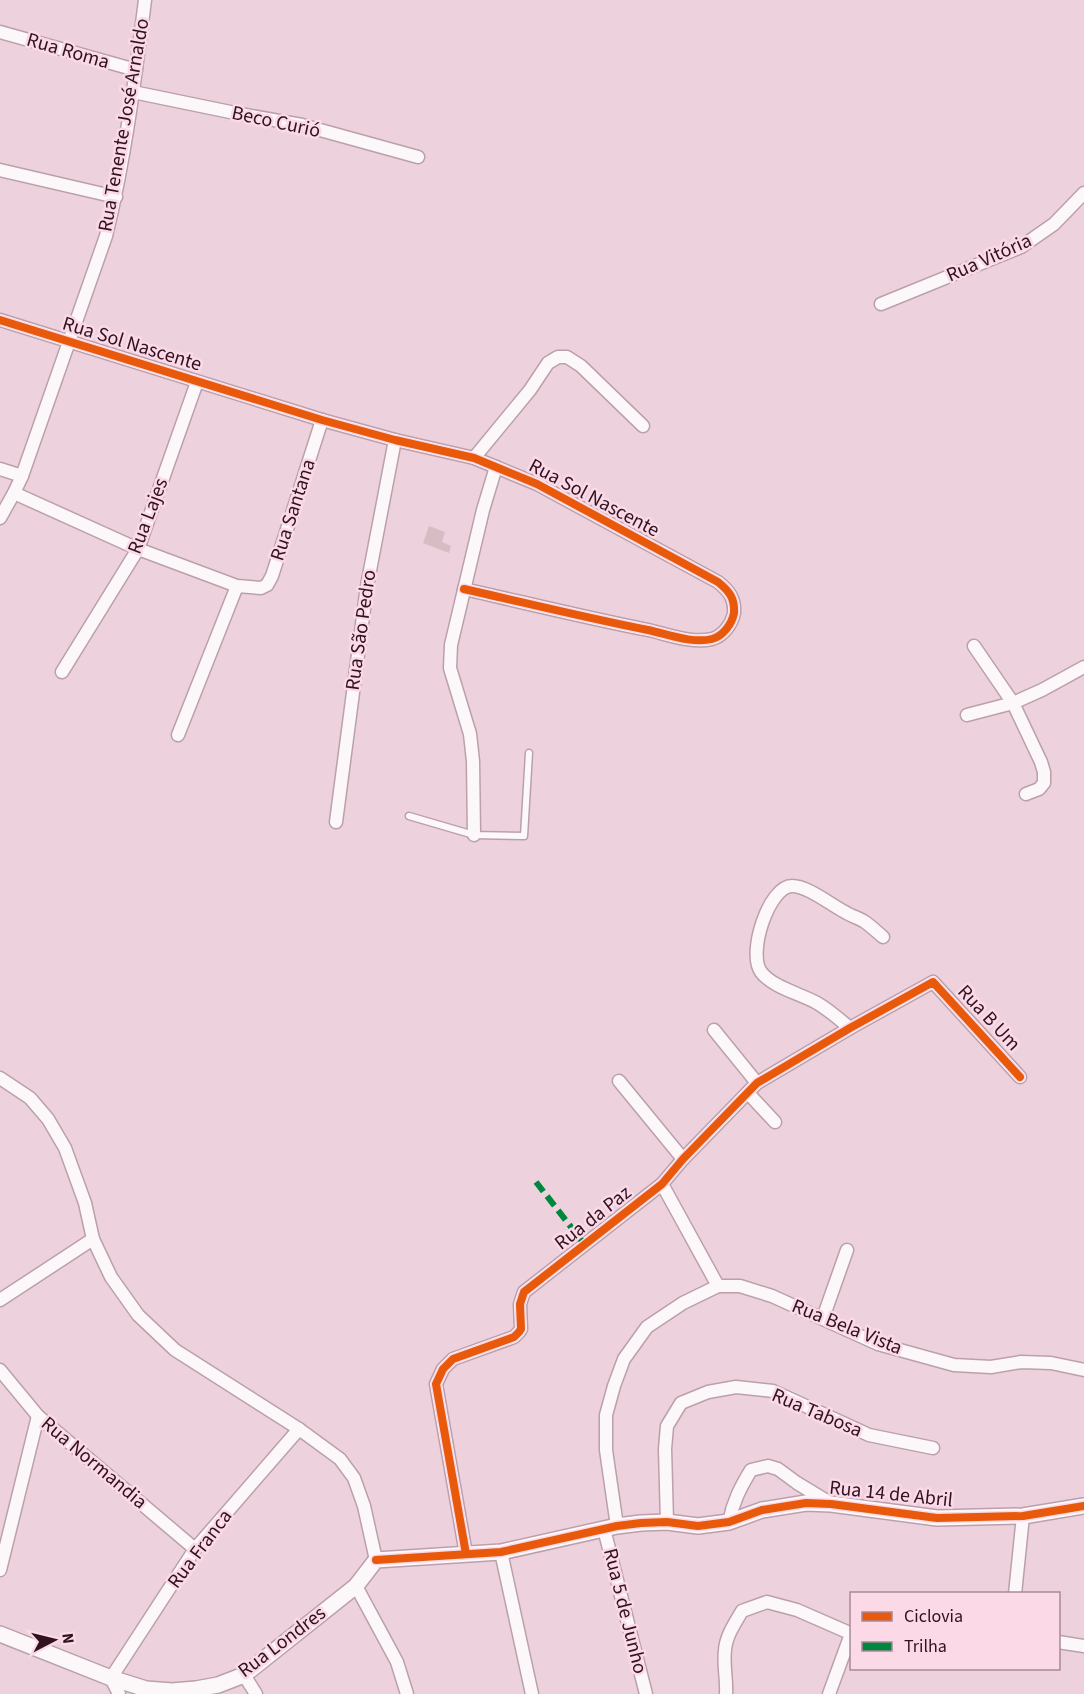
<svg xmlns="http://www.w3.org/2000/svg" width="1084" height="1694" font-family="'Source Sans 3',sans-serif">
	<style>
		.building { fill: #d7bdc3 }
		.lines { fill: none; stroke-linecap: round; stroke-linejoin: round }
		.service-casing { stroke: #bba0ac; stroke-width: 9 }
		.minor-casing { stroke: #bba0ac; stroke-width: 15 }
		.tertiary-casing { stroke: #bba0ac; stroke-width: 18 }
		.service { stroke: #fcf8fa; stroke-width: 6 }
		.minor { stroke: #fcf8fa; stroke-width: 12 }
		.tertiary { stroke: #fcf8fa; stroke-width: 15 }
		.quiet { stroke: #00873e; stroke-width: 6; stroke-dasharray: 12 6; stroke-linecap: butt }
		.cycleway-casing { stroke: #fbd9e7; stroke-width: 11 }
		.cycleway { stroke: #e8590c; stroke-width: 8 }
		.labels { text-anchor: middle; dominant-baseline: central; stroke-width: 5; stroke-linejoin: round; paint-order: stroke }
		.street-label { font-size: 20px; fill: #301220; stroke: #fbd9e7 }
	</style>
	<rect width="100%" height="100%" fill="#edd2dd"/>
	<path class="building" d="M429,526L445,532L442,542L451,546L449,553L423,543Z"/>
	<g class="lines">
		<g class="service-casing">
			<path id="service" d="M409,816L474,835L524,836L529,753"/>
		</g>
		<g class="minor-casing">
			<g id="minor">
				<path d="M0,32L136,70"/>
				<path d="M133,92L240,114L302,125L418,157"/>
				<path d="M0,170L116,197"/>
				<path d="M881,304L1021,247L1054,224L1084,193"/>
				<path d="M0,320L322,420L395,440L474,458L537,484L718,582C729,591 735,598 734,613C732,624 723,636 712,639C692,644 667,634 648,630C587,618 526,603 464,589"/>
				<path d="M474,458L530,390L548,363L558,357H567L581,366L643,426"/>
				<path d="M0,469L22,476"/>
				<path d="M14,493L138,549L237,586L261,588L267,585L272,576L322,420"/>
				<path d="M0,518L14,493L22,476L106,236C125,159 135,79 145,0"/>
				<path d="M974,646L1013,703L1041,762L1044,772V783L1039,789L1026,794"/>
				<path d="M62,672L138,549L197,382"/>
				<path d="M967,715L1013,703L1042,690L1084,667"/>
				<path d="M178,735L237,586"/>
				<path d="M336,822L367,586L395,440"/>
				<path d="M474,835L473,761L470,734L450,668L451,645L483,510L496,467"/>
				<path d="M850,1028C839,1019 829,1010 817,1003C801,994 772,987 761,972C747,953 769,886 792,886C808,886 831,905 845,912C851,916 859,918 865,922C872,927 877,932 883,937"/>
				<path d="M714,1030L757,1083"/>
				<path d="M0,1078L30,1098L48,1119L65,1148L85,1203L93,1239L111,1277L138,1315L175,1350L299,1429L340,1459L354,1478L364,1506L376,1560"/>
				<path d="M619,1081L683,1159"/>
				<path d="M748,1093L775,1122"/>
				<path d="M662,1184L718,1286H740L772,1296L878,1344L954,1365L991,1367L1021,1362L1051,1363L1084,1370"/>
				<path d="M0,1300L93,1239"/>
				<path d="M823,1318L847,1250"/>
				<path d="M0,1370L38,1416L195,1549"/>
				<path d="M667,1522L665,1449L667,1426L681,1403L708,1392L736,1387L773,1391L869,1435L933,1448"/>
				<path d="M729,1522C733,1502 740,1488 751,1470L768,1466L778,1469L797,1483L830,1503"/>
				<path d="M617,1526L606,1450V1415L614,1386L624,1359L647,1327L683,1303L718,1286"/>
				<path d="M604,1529L646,1694"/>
				<path d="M501,1552L532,1694"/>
				<path d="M466,1554L436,1384L443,1369L453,1359L514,1337L519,1332L521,1329L520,1304L524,1292L662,1184L683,1159L757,1083L850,1028L933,982L1020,1077"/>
				<path d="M0,1570L38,1416"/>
				<path d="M356,1586L397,1662L407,1694"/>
				<path d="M1015,1594L1023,1516"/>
				<path d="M1058,1642L1084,1646"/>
				<path d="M244,1675L256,1694"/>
				<path d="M119,1694L111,1678L195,1549L299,1429"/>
				<path d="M726,1694C727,1679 723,1665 725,1650C726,1636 735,1623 742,1611L767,1602L797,1610L852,1634"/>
				<path d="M829,1694L851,1634"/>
			</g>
		</g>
		<g class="tertiary-casing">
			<path id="tertiary" d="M0,1634L111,1678L146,1689L172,1691L196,1689L218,1685L244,1675L356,1586L376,1560L501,1552L617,1526L641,1523L667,1522L698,1526L729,1522L762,1510L806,1503L831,1504L937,1518L1023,1516L1084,1506"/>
		</g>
		<use href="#service" class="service"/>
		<use href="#minor" class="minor"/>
		<use href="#tertiary" class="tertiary"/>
		<path class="quiet" d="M536,1182L585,1245"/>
		<g class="cycleway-casing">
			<g id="cycleway">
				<path d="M0,320L322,420L395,440L474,458L537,484L718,582C729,591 735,598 734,613C732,624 723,636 712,639C692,644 667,634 648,630C587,618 526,603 464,589"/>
				<path d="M466,1554L436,1384L443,1369L453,1359L514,1337L519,1332L521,1329L520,1304L524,1292L662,1184L683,1159L757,1083L850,1028L933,982L1020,1077"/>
				<path d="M376,1560L501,1552L617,1526L641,1523L667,1522L698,1526L729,1522L762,1510L806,1503L831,1504L937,1518L1023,1516L1084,1506"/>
			</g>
		</g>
		<use href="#cycleway" class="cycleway"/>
	</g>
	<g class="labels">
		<g class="street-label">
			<text transform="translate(68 51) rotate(16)">Rua Roma</text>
			<text transform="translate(276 122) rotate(12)">Beco Curió</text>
			<text transform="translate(124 125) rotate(-80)">Rua Tenente José Arnaldo</text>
			<text transform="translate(989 258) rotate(-24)">Rua Vitória</text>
			<text transform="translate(132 344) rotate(17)">Rua Sol Nascente</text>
			<text transform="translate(594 498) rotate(28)">Rua Sol Nascente</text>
			<text transform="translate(293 510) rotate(-72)">Rua Santana</text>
			<text transform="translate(148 516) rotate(-69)">Rua Lajes</text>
			<text transform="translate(361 630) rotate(-82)">Rua São Pedro</text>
			<text transform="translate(989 1018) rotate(47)">Rua B Um</text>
			<text transform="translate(593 1218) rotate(-38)">Rua da Paz</text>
			<text transform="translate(847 1327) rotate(22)">Rua Bela Vista</text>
			<text transform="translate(817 1413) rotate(23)">Rua Tabosa</text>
			<text transform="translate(94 1463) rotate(40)">Rua Normandia</text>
			<text transform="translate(891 1494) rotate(6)">Rua 14 de Abril</text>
			<text transform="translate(200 1549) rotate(-53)">Rua Franca</text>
			<text transform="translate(625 1611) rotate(76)">Rua 5 de Junho</text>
			<text transform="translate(282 1642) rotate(-37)">Rua Londres</text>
		</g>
	</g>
	<rect x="850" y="1592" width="210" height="78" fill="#fbd9e7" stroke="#aa8997" stroke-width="1.5"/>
	<rect x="862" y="1612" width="30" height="9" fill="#e8590c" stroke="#aa8997" stroke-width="1.5"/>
	<text x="904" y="1622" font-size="18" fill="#301220">Ciclovia</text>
	<rect x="862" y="1642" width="30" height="9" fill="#00873e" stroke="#aa8997" stroke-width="1.5"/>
	<text x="904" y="1652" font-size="18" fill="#301220">Trilha</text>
	<g transform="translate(54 1640) rotate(83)" stroke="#fbd9e7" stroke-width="4.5" paint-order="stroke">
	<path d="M0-4.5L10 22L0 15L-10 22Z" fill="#301220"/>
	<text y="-9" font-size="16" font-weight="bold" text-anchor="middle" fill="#301220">N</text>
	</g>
</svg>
